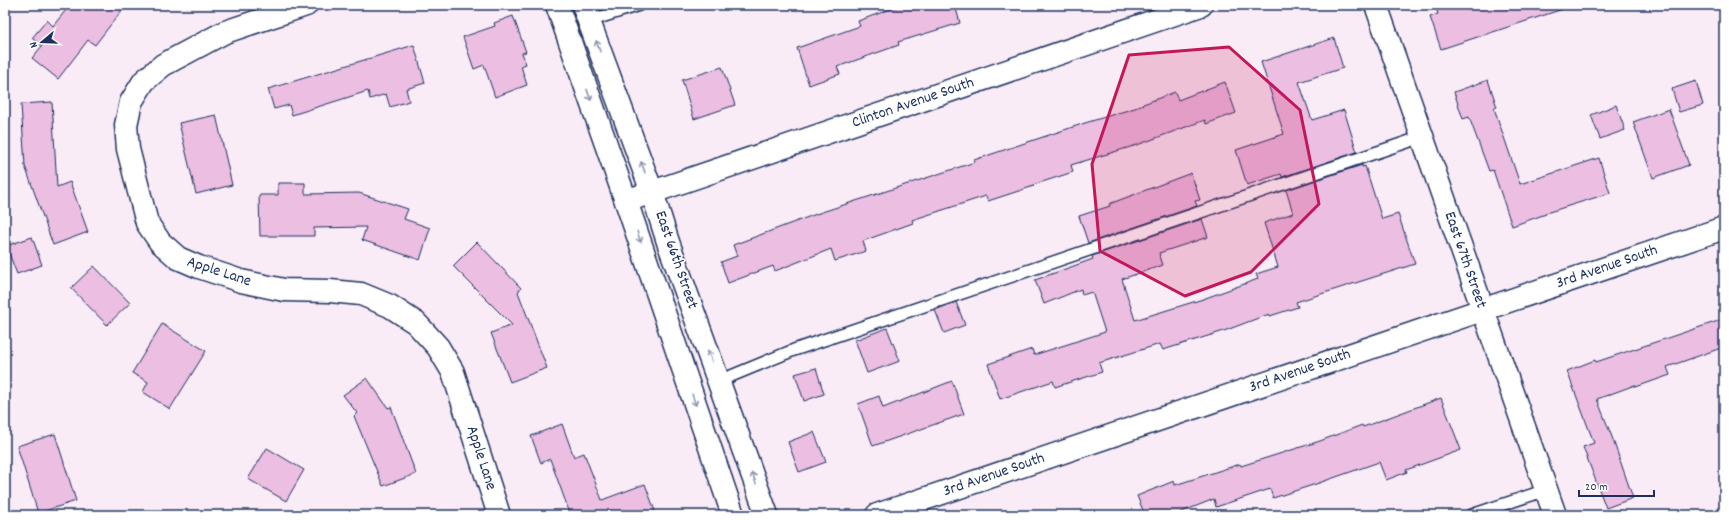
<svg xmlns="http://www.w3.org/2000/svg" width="1729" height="520" font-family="Dekko,sans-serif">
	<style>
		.building { fill: #ebbee2; stroke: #1b2f5e }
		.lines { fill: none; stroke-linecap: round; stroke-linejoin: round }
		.lane-casing { stroke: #1b2f5e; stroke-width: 14 }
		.street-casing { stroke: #1b2f5e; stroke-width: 25 }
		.secondary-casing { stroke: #1b2f5e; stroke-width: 25 }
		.lane { stroke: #fff; stroke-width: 11 }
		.street { stroke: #fff; stroke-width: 22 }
		.secondary { stroke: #fff; stroke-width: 22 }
		.oneway { stroke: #8d97ae }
		.marked { fill: #c2185b; fill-opacity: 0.2; stroke: #c2185b; stroke-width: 3; stroke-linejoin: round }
		.labels { text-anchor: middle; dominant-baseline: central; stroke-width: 3; stroke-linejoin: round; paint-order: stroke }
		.street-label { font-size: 16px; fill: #1b2f5e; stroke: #fff }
	</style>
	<rect width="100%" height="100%" fill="#f9ecf6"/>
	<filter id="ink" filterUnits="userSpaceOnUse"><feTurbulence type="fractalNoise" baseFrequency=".025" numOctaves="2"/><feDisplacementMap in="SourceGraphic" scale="8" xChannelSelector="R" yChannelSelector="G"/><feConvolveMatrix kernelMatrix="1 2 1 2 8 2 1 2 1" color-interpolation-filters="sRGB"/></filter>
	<g filter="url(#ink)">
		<g class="building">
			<path d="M70,5H126L95,45L88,40L58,79L32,58L42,46L32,38L47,20L53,26Z"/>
			<path d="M902,5H955L960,23L898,42L899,45L837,67L840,74L809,85L797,48L860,26L858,21Z"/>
			<path d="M1435,5H1563V9L1441,49L1430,17L1438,14Z"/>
			<path d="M513,16L526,52L522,53L526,64L521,66L527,85L495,97L484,65L474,69L463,37L495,26L494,23Z"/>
			<path d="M1334,38L1343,68L1299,82L1312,120L1344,110L1357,152L1282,177L1281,174L1247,185L1236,150L1284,134L1261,62Z"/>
			<path d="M414,45L425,83L406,89L409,101L390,107L386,94L370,99L368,91L292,115L289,105L274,109L268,89Z"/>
			<path d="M722,67L735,105L694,119L682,80Z"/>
			<path d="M1488,80L1497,107L1494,108L1520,184L1599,158L1610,193L1546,213V214L1512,226L1493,170L1489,171L1469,117L1463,119L1454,92Z"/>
			<path d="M1696,81L1703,105L1679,112L1672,89Z"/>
			<path d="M1225,82L1236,113L1206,124L1205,120L1137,145L1071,165L1073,172L1033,185L1034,186L988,201L986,196L912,220L913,223L863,241L866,251L835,261L831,249L775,271L773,266L728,283L721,262L737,256L733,245L819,213L975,162L974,160L1085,123L1138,107V106L1175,92L1178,100Z"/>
			<path d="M52,102L57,187L70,182L88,232L53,245L25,166L21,104Z"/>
			<path d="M1616,105L1625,130L1600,139L1591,115Z"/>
			<path d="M1669,109L1689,165L1653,178L1633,122Z"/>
			<path d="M216,115L232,185L196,194L179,123Z"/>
			<path d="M1362,165V167L1365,166L1382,219L1398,214L1415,264L1296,302L1298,307L1270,316L1269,314L1224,331L1163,350L1160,344L1099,363L1102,372L1055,387L1053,381L1000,399L988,364L1032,349L1034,355L1105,332L1092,292L1082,295L1081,289L1044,304L1035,280L1093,259L1092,256L1202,219L1208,237L1159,253L1163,265L1122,279L1135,320L1203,299L1258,279L1256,274L1278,267L1264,223L1293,213L1286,190Z"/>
			<path d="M1191,173L1200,200L1195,201L1197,206L1088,243L1079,216L1110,206L1109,204Z"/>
			<path d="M278,183H305V194L359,193L408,209L404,219L430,228L420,260L362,240L366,227L314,228V236H260L259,195H278Z"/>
			<path d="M32,237L42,265L17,274L6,246Z"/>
			<path d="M477,242L521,288L518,292L547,368L510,382L491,333L512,325L453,266Z"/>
			<path d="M94,266L130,303L107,325L71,288Z"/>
			<path d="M956,302L965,325L944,333L935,310Z"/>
			<path d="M1724,319V347L1667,367L1670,375L1636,387L1635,385L1597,399L1612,437L1633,498L1606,508L1583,447L1594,443L1567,371L1595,360L1596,362Z"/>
			<path d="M162,324L206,351L170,409L143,392L148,382L132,373Z"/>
			<path d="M887,328L900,361L867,373L855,340Z"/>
			<path d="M816,368L824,394L804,401L795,374Z"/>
			<path d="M367,378L388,408L391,407L416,474L383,486L354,416L357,413L343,395Z"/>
			<path d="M952,381L964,414L873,446L858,404L879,396L883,408Z"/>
			<path d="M1441,398L1461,450L1406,470L1407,472L1386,480L1379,462L1316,484L1273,498L1270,489L1216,507L1214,499L1174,515H1145L1137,496L1174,481L1175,485L1240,464L1241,466L1320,441L1362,425L1363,427Z"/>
			<path d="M562,424L574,457L584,453L602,500L645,484L655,511L644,515H566V513L569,511L550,459L541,463L531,436Z"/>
			<path d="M814,432L826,462L799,472L788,442Z"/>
			<path d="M55,434L76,501L38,513L17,446Z"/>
			<path d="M267,448L304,470L286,501L248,479Z"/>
		</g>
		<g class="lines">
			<g class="lane-casing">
				<g id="lane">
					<path d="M589,21L639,5"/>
					<path d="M719,381L794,350L1422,137"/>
					<path d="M1472,515L1546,490"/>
				</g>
			</g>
			<g class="street-casing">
				<g id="street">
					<path d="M306,5L225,32L163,65L144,81L131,102L126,125L128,149L147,223L160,242L178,258L199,267L241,281L284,290L330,291L361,294L390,306L416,323L438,347L453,372L499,515"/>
					<path d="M1376,5L1555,515"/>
					<path d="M626,201L1201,5"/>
					<path d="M877,515L1724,228"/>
				</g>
			</g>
			<g class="secondary-casing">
				<g id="secondary">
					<path d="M557,5L626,201L733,515"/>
					<path d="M583,5L652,192L668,242L767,515"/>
				</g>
			</g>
			<use href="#lane" class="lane"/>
			<use href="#street" class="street"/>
			<use href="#secondary" class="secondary"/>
		</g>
		<defs><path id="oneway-shaft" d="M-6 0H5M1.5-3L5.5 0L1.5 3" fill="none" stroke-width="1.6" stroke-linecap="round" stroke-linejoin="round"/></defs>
		<g class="oneway">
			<use href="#oneway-shaft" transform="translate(598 46) rotate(-110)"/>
			<use href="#oneway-shaft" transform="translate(589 95) rotate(70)"/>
			<use href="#oneway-shaft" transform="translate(643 167) rotate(-110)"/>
			<use href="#oneway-shaft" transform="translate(639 237) rotate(71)"/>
			<use href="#oneway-shaft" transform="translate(710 356) rotate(-110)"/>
			<use href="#oneway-shaft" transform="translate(694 400) rotate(71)"/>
			<use href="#oneway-shaft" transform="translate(754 478) rotate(-110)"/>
		</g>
	</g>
	<path class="marked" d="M1229,47L1300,110L1319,204L1251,272L1185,296L1100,251L1092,164L1129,55Z"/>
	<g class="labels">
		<g class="street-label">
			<text transform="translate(913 103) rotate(-19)">Clinton Avenue South</text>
			<text transform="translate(676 260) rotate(71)">East 66th Street</text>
			<text transform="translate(1465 260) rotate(71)">East 67th Street</text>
			<text transform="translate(1607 267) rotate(-19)">3rd Avenue South</text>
			<text transform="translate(219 272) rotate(18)">Apple Lane</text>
			<text transform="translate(1300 371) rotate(-19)">3rd Avenue South</text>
			<text transform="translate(481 458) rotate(72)">Apple Lane</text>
			<text transform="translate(994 475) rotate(-19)">3rd Avenue South</text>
		</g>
	</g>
	<rect width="1729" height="520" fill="none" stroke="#fff" stroke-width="20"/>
	<rect x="10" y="10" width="1709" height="500" fill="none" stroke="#1b2f5e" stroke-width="1.5" filter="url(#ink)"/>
	<g transform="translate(42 42) rotate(251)" stroke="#ffffff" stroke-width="3" paint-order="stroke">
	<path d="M0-3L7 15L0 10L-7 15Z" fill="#1b2f5e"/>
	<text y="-6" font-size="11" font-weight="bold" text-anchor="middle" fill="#1b2f5e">N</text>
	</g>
	<path d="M1579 490v6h75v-6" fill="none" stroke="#1b2f5e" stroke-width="2"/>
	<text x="1585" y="490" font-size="12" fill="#1b2f5e" stroke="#ffffff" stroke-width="3" paint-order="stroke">20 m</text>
</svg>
